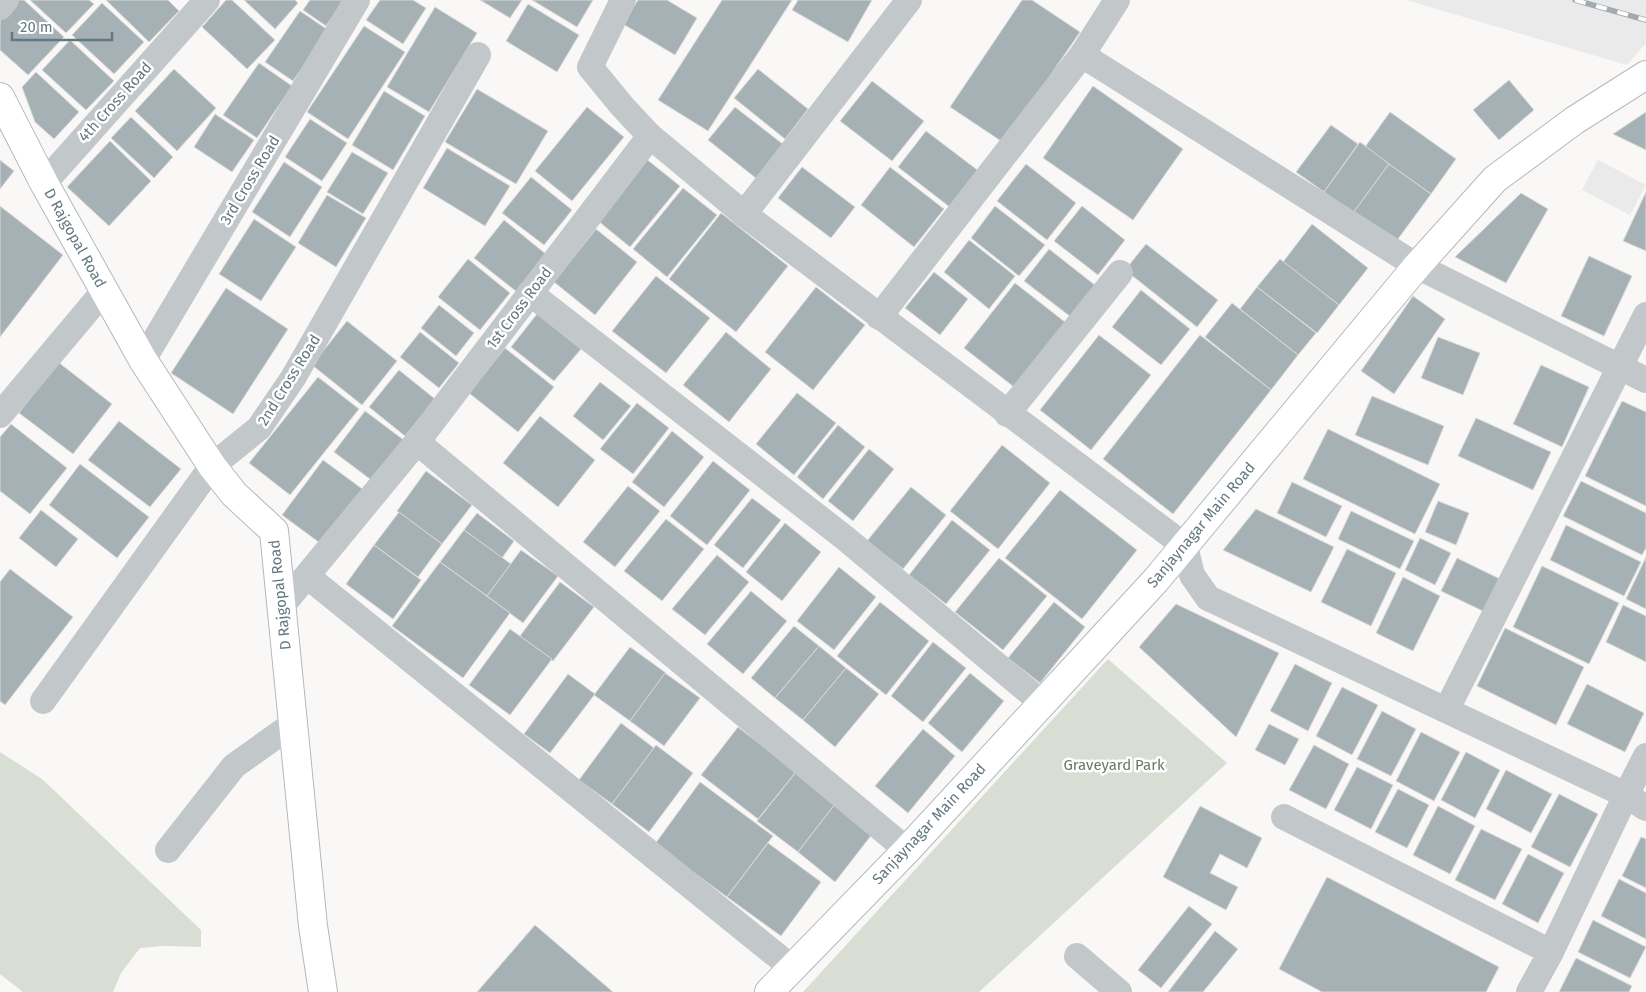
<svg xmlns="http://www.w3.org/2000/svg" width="1646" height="992" font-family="'Fira Sans',sans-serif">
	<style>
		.built { fill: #e9eae9 }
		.green { fill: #d9ded5 }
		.building { fill: #a6b1b5; stroke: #dadad8 }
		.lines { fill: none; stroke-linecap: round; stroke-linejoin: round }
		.secondary-casing { stroke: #b2b9bd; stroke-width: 30 }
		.street { stroke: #c2c7ca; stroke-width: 26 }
		.secondary { stroke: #fff; stroke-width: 28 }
		.rail-casing { stroke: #a1aaae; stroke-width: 5.5 }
		.rail { stroke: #fff; stroke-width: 4; stroke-dasharray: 11; stroke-linecap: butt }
		.labels { text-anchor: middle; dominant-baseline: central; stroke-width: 5; stroke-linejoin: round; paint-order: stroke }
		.street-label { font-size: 15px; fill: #647881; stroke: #fff }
		.park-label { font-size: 15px; fill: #697963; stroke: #fff }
	</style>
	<rect width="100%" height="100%" fill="#f9f8f6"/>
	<g class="built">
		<path d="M1406,0H1646V43L1627,65Z"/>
		<path d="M1598,160L1646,185L1630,215L1582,190Z"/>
	</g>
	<g class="green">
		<path d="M1108,659L1227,763L979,992H803Z"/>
		<path d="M0,752L42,779L201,930V947L163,946L140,948L121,973L113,992H23L0,974Z"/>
	</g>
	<g class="building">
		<path d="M19,0H24L64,37L28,75L0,50V21Z"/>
		<path d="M30,0H89L94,4L66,33Z"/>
		<path d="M106,0H168L179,11L149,42Z"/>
		<path d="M226,0H232L275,40L247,69L202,27Z"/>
		<path d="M244,0H295L298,3L275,29Z"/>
		<path d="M310,0H344L326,26L303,10Z"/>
		<path d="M380,0H413L426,8L403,44L366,20Z"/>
		<path d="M480,0H522L510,18Z"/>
		<path d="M532,0H593L577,27Z"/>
		<path d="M638,0H667L697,18L675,55L623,24Z"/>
		<path d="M722,0H792L708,131L658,100Z"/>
		<path d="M798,0H872L848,42L792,10Z"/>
		<path d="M1022,0H1032L1080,32L1004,143L950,107Z"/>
		<path d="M102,3L144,42L114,74L72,35Z"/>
		<path d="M528,4L579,35L557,72L506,41Z"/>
		<path d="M435,7L477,33L429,112L387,87Z"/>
		<path d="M300,11L328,30L293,81L265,62Z"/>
		<path d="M364,26L405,52L348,139L307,112Z"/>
		<path d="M70,40L114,81L86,110L42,70Z"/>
		<path d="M259,63L292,86L257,138L223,115Z"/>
		<path d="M174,69L216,108L177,151L135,111Z"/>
		<path d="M758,69L808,109L785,139L734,98Z"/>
		<path d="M36,72L79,112L54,139L35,122L22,87Z"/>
		<path d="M1509,80L1534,110L1499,140L1473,110Z"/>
		<path d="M872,81L924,121L892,161L840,121Z"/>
		<path d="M1093,86L1183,149L1133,220L1043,158Z"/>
		<path d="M477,89L548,131L516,184L445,142Z"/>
		<path d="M384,91L425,116L393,170L352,145Z"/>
		<path d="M587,107L624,137L572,201L535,171Z"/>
		<path d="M735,107L784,145L757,179L708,140Z"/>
		<path d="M1390,112L1456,159L1431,194L1365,147Z"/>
		<path d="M1646,112V150L1613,134Z"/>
		<path d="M215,114L254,140L232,172L194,147Z"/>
		<path d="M131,117L173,157L154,178L111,138Z"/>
		<path d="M310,119L347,143L322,181L285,157Z"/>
		<path d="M1331,125L1358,144L1324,192L1296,172Z"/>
		<path d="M926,131L980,172L951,208L898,167Z"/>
		<path d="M110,141L151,181L109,226L67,187Z"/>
		<path d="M1360,142L1389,164L1353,213L1324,192Z"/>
		<path d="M447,148L510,186L485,226L423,188Z"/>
		<path d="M352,152L388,173L363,214L327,192Z"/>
		<path d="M645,158L680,186L630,247L597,220Z"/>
		<path d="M0,160L14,171L0,189Z"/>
		<path d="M284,162L322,187L290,237L252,212Z"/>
		<path d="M1026,164L1076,203L1047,240L997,201Z"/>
		<path d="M1389,164L1431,194L1395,243L1353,213Z"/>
		<path d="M802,167L855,207L831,238L778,198Z"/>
		<path d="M890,167L944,209L914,247L861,205Z"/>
		<path d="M531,177L572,210L544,245L502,213Z"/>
		<path d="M683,188L717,215L667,277L633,249Z"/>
		<path d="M1646,192V251L1623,241Z"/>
		<path d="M1521,193L1548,209L1506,283L1455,257Z"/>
		<path d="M327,195L366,218L336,267L298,243Z"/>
		<path d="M0,206L63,255L0,337Z"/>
		<path d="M995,206L1045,245L1019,276L971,238Z"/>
		<path d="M1082,206L1125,240L1098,275L1054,241Z"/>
		<path d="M721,213L788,266L736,332L669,279Z"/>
		<path d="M254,219L296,247L261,301L219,274Z"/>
		<path d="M504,220L547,255L517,292L474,258Z"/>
		<path d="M1312,224L1368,268L1339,305L1283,262Z"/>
		<path d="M596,229L637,262L595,315L554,282Z"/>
		<path d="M969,240L1015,276L989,309L944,272Z"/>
		<path d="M1146,244L1218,300L1197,327L1125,270Z"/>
		<path d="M1049,249L1096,286L1071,317L1024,281Z"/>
		<path d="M1589,256L1632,276L1604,336L1561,316Z"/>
		<path d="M468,259L510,293L480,330L438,297Z"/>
		<path d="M1280,259L1339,305L1317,333L1257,287Z"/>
		<path d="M934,272L968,299L940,335L905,308Z"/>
		<path d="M656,276L710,318L666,373L612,331Z"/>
		<path d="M1015,283L1065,322L1014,387L964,348Z"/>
		<path d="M816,287L865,325L813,390L765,352Z"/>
		<path d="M1257,287L1316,333L1298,355L1240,309Z"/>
		<path d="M226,288L288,329L233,414L171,373Z"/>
		<path d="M1141,290L1190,329L1161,365L1112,327Z"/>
		<path d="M1413,296L1445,319L1394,394L1361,371Z"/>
		<path d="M1232,303L1298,355L1271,390L1205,337Z"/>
		<path d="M439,305L474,333L456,356L421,328Z"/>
		<path d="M537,314L581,349L554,381L511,347Z"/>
		<path d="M347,321L397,361L362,405L312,365Z"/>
		<path d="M420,332L459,363L439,388L400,357Z"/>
		<path d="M726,332L771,369L729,422L683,385Z"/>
		<path d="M1099,335L1151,375L1091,450L1040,410Z"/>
		<path d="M1200,335L1271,390L1173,514L1103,459Z"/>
		<path d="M1438,337L1480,353L1463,395L1421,378Z"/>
		<path d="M505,348L554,387L518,432L469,393Z"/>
		<path d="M58,362L112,404L73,454L19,413Z"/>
		<path d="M1541,365L1589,387L1562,447L1513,424Z"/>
		<path d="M399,370L435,399L405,436L369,407Z"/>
		<path d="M318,377L359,409L290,495L249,463Z"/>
		<path d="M600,382L631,406L603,440L573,416Z"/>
		<path d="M797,393L836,423L794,475L756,444Z"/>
		<path d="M1372,396L1444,426L1428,465L1355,435Z"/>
		<path d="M1622,401L1646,412V506L1585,476Z"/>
		<path d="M637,403L669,428L633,474L600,449Z"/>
		<path d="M365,411L405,441L374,482L334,452Z"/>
		<path d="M540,416L595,460L558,507L503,463Z"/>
		<path d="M1476,418L1551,452L1533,490L1458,456Z"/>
		<path d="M119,421L181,469L150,507L88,460Z"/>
		<path d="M11,424L67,468L30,514L0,491V437Z"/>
		<path d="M838,425L865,447L823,499L797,477Z"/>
		<path d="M1328,429L1440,484L1415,534L1303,479Z"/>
		<path d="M672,431L704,457L664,507L632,482Z"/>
		<path d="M1002,445L1050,483L998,549L950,511Z"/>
		<path d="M869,449L894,469L853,521L828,501Z"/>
		<path d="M323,460L365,491L324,546L282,515Z"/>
		<path d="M713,461L750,490L707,545L670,516Z"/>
		<path d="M80,464L149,517L117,558L49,505Z"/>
		<path d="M426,471L472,505L442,544L397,511Z"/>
		<path d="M1581,481L1646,513V548L1642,555L1563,516Z"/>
		<path d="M1292,482L1342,506L1326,537L1277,513Z"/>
		<path d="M628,486L660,511L615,567L583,542Z"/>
		<path d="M911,487L946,515L903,569L867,541Z"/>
		<path d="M1060,490L1137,550L1082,619L1005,558Z"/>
		<path d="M752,498L781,520L743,568L714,545Z"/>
		<path d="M1438,501L1469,513L1456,545L1425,532Z"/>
		<path d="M1256,509L1334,547L1311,592L1223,550Z"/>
		<path d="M41,510L78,539L56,567L19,538Z"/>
		<path d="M1351,511L1414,541L1400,569L1338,539Z"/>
		<path d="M399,512L442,544L418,577L374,545Z"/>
		<path d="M477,513L514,541L502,558L464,530Z"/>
		<path d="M666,519L704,549L662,601L624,571Z"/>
		<path d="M952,520L990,550L946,604L909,575Z"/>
		<path d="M785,523L821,552L782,601L746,572Z"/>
		<path d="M1566,525L1641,562L1624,596L1550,560Z"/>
		<path d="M464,530L511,564L487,596L440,562Z"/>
		<path d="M1420,538L1451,553L1435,585L1405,570Z"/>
		<path d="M374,545L421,580L393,619L346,584Z"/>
		<path d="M1347,549L1396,573L1371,626L1321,602Z"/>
		<path d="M521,550L558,576L523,623L487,596Z"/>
		<path d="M717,555L749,582L705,635L672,609Z"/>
		<path d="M1646,557V609L1626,599Z"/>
		<path d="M999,558L1047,596L1003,650L955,612Z"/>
		<path d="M1457,558L1500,579L1485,612L1441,591Z"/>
		<path d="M440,562L510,613L463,678L392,626Z"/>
		<path d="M1542,566L1619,603L1589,664L1513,627Z"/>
		<path d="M839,567L876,597L834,650L797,621Z"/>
		<path d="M10,569L73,617L5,705L0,701V582Z"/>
		<path d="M1403,577L1440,596L1413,651L1376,633Z"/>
		<path d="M560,582L594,607L553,661L520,636Z"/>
		<path d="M751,591L787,621L743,674L707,644Z"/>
		<path d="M880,602L929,641L886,695L837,656Z"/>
		<path d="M1054,602L1085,627L1040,683L1008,658Z"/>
		<path d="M1176,604L1279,653L1236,737L1139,647Z"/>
		<path d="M1623,605L1646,616V662L1606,642Z"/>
		<path d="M794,626L819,646L775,698L751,678Z"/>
		<path d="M1505,628L1584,667L1556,725L1477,686Z"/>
		<path d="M510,629L552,659L510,715L469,685Z"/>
		<path d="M933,642L966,668L923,722L891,696Z"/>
		<path d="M819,646L846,668L803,720L775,698Z"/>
		<path d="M630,647L666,673L630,721L594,695Z"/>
		<path d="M1295,664L1332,683L1308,731L1270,711Z"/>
		<path d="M846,668L879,694L835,747L803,720Z"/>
		<path d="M665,673L700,698L664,746L630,721Z"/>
		<path d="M970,673L1004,701L962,752L928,723Z"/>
		<path d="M568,674L595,694L550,753L524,734Z"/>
		<path d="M1587,684L1644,713L1625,752L1567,724Z"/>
		<path d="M1342,687L1378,705L1352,755L1316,736Z"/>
		<path d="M1382,711L1416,729L1391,776L1357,759Z"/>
		<path d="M621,723L654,748L612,804L579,780Z"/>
		<path d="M1269,724L1299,739L1285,765L1255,750Z"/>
		<path d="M738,727L796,772L758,819L701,775Z"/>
		<path d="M923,729L955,756L908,813L875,786Z"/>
		<path d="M1421,732L1460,752L1434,801L1396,781Z"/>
		<path d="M656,745L693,773L649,832L612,804Z"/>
		<path d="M1314,745L1349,764L1326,809L1289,790Z"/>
		<path d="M1466,752L1500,770L1475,818L1441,800Z"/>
		<path d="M1357,767L1393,785L1371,829L1334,810Z"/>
		<path d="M1506,770L1552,794L1531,833L1486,809Z"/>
		<path d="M796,772L836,803L798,852L757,821Z"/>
		<path d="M700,782L773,836L727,897L655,844Z"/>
		<path d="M1398,789L1429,805L1407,848L1375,832Z"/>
		<path d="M1559,794L1598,814L1570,867L1531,847Z"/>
		<path d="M835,804L873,833L835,882L798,852Z"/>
		<path d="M1200,806L1262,838L1247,868L1220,854L1210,873L1238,887L1226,910L1163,877Z"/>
		<path d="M1438,806L1475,826L1450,874L1413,855Z"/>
		<path d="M1481,829L1522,849L1495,900L1455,880Z"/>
		<path d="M1641,837L1646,839V888L1622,876Z"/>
		<path d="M768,843L821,882L781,936L727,897Z"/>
		<path d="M1528,854L1564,873L1538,923L1502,904Z"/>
		<path d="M1327,877L1499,967L1486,992H1322L1279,969Z"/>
		<path d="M1619,879L1646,893V939L1601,916Z"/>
		<path d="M1189,906L1212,924L1161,988L1138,970Z"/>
		<path d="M1593,920L1646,947L1630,978L1578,952Z"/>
		<path d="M535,925L613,992H477Z"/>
		<path d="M1215,931L1238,949L1203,992H1168Z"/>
		<path d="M1576,958L1632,986L1629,992H1559Z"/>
	</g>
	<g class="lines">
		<g class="secondary-casing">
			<g id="secondary">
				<path d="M0,97L44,183L143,360L212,466L234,494L274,531L313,926L323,992"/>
				<path d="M769,992L907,850L1156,580L1417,266L1495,179L1575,120L1646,75"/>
			</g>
		</g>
		<g class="street">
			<path d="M0,7L6,0"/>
			<path d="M1082,55L1417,266L1646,380"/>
			<path d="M650,136L744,214L1185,546L1192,575L1208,598L1626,795L1551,952L1529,992"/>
			<path d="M44,183L207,0"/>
			<path d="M744,214L909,0"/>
			<path d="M530,293L845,538L1041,702"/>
			<path d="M879,317L1082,55L1117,0"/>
			<path d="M143,360L357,0"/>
			<path d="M1007,414L1120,273"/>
			<path d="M0,415L104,291"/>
			<path d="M417,442L907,850"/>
			<path d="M307,576L791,967"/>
			<path d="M281,607L417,442L650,136L622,106L590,67L623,0"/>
			<path d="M43,701L212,466L259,428L293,378L478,55"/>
			<path d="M1447,709L1646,315"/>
			<path d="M1646,756L1626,795L1646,808"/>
			<path d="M1284,817L1551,952"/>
			<path d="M168,850L234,766L293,724"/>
			<path d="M1077,956L1119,992"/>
		</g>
		<use href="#secondary" class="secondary"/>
		<g class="rail-casing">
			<path id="rail" d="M1575,0L1646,20"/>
		</g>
		<use href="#rail" class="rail"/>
	</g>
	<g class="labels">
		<g class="street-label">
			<text transform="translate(115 102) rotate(-48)">4th Cross Road</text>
			<text transform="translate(250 180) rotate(-59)">3rd Cross Road</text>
			<text transform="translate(75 238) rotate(61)">D Rajgopal Road</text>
			<text transform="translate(519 308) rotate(-53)">1st Cross Road</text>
			<text transform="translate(289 380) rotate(-58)">2nd Cross Road</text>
			<text transform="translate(1201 525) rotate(-50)">Sanjaynagar Main Road</text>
			<text transform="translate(280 595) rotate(-96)">D Rajgopal Road</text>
			<text transform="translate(929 824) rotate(-47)">Sanjaynagar Main Road</text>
		</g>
		<g class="park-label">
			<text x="1114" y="765">Graveyard Park</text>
		</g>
	</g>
	<path d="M12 32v8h100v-8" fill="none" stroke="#647881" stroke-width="2.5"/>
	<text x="20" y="32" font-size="15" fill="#647881" stroke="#ffffff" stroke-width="4" paint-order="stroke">20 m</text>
</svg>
